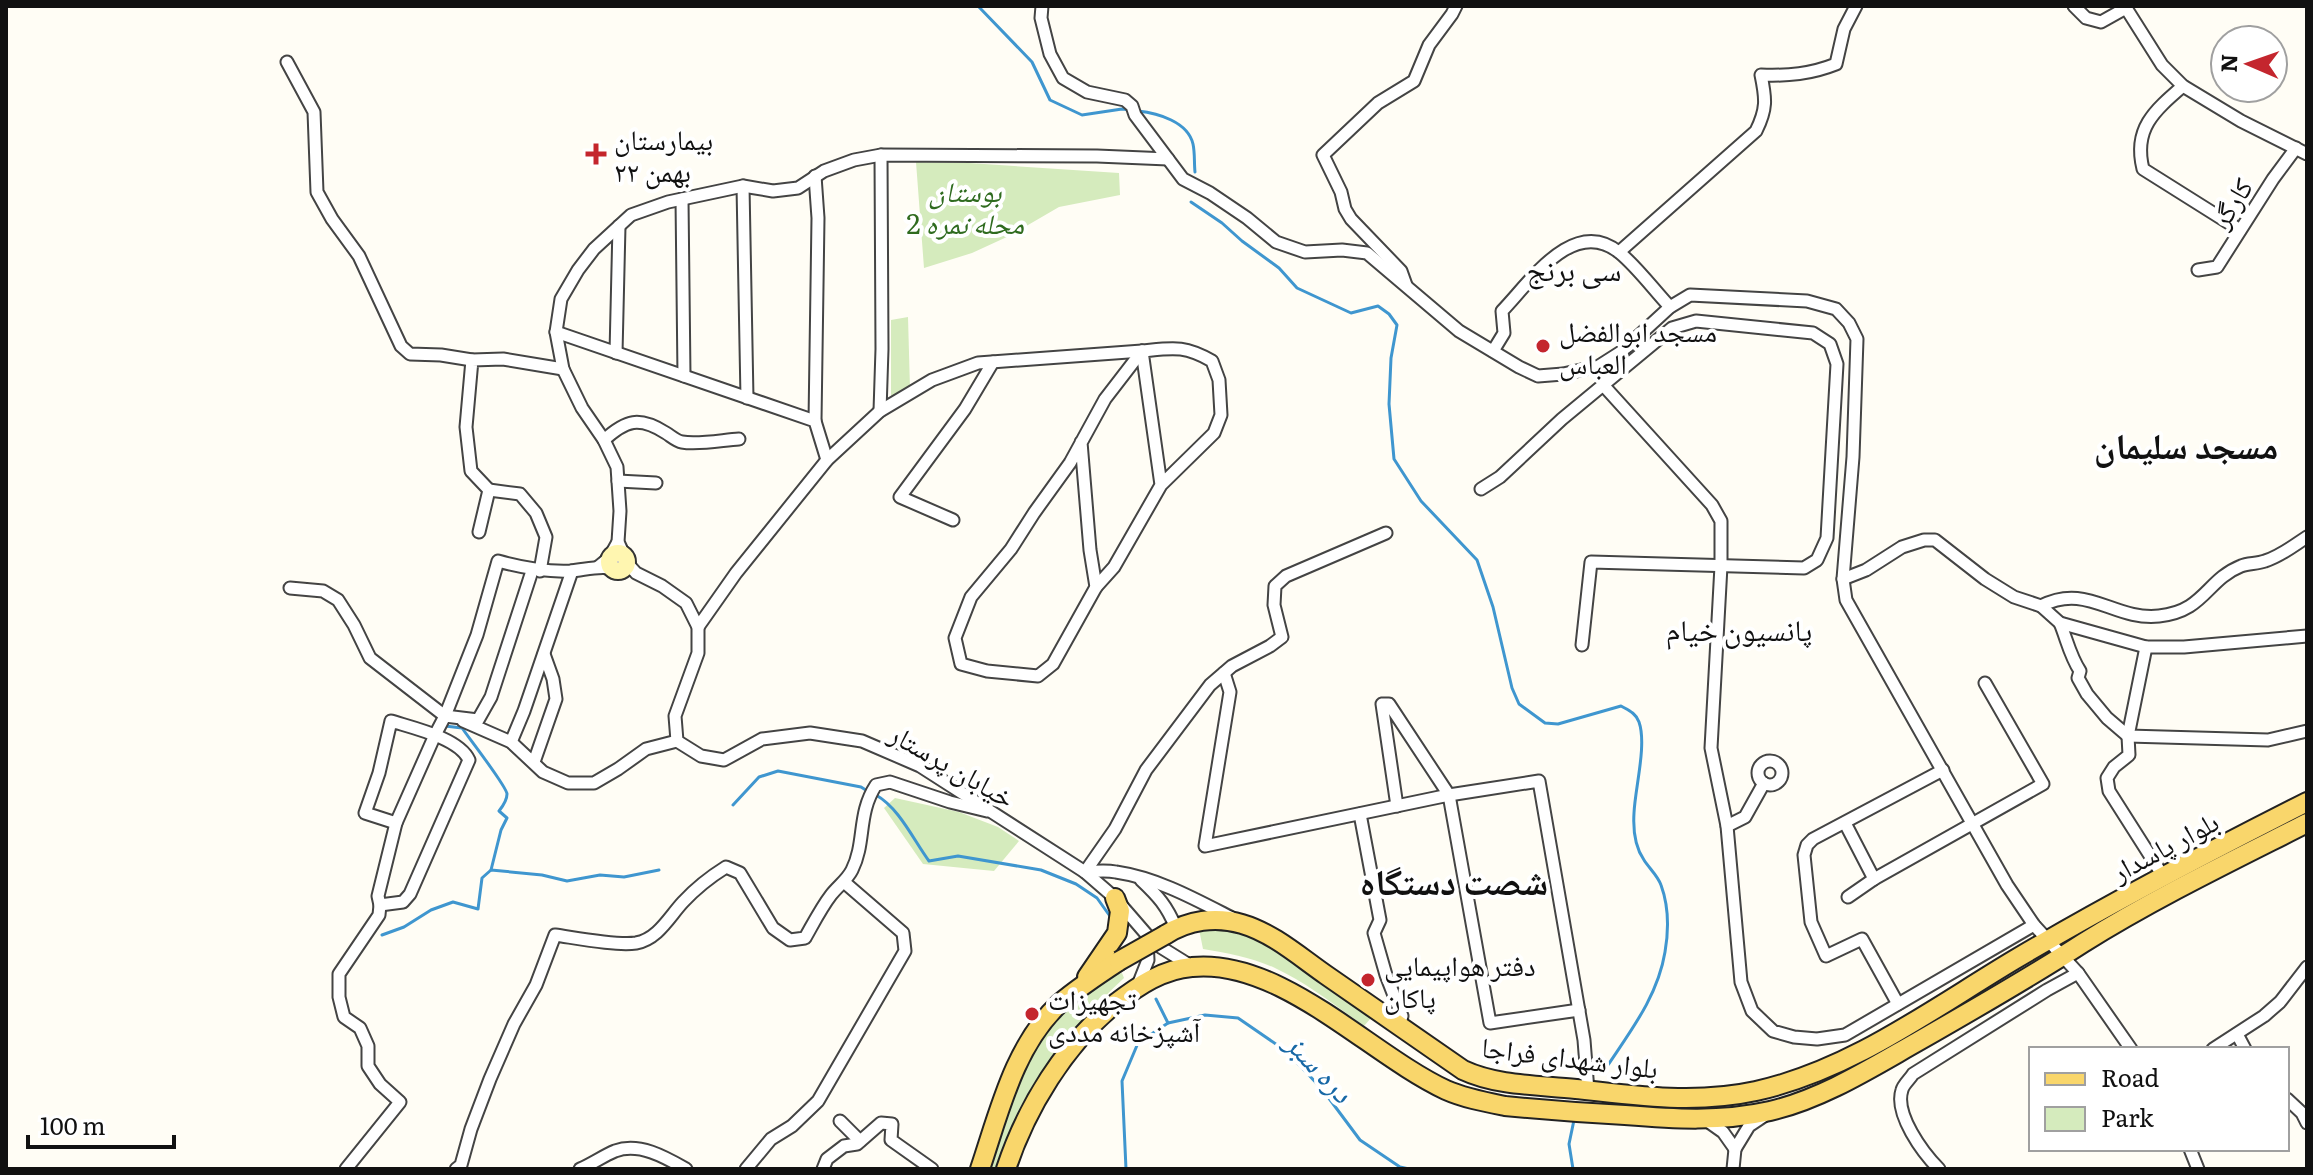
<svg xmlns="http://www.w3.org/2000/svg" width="2313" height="1175" font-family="Literata,'Noto Naskh Arabic',serif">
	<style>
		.green { fill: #d5ebbd }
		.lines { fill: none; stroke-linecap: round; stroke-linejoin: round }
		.stream { stroke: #3f96cf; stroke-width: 3 }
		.street-casing { stroke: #444; stroke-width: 15 }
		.secondary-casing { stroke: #333; stroke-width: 20 }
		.primary-casing { stroke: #222; stroke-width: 22 }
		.street { stroke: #fff; stroke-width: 11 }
		.secondary { stroke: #fff6b0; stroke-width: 16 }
		.primary { stroke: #f9d66b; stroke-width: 18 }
		.primary-bridge-casing { stroke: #222; stroke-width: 22; stroke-linecap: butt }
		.primary-bridge { stroke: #f9d66b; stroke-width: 18 }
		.poi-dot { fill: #c4262e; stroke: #fff; stroke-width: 3 }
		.labels { text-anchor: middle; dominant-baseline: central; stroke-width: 8; stroke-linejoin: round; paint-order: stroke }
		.poi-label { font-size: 28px; fill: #111; stroke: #fff; text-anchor: start }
		.park-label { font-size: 28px; font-style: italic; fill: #2f6b1f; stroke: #fff }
		.street-label { font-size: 28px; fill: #111; stroke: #fff }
		.neighbourhood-label { font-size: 30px; fill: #111; stroke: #fff }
		.water-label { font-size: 30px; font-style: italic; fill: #1768a6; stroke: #fff }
		.district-label { font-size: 36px; font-weight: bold; fill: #111; stroke: #fff }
	</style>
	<rect width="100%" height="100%" fill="#fffdf5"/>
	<g class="green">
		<path d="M916,162L969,163L1119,173L1120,195L1059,207L1009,236L972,253L924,268Z"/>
		<path d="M908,317L910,389L891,399V320Z"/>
		<path d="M895,798L959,812L998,827L1019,841L994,871L923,864L884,808Z"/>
		<path d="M1199,929L1223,930L1248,936L1275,950L1371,1018L1364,1026C1336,1006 1307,983 1275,968C1253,958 1227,953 1203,949Z"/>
		<path d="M1122,973L1124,978C1066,1033 1018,1091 996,1169H989C1005,1106 1029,1040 1080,997C1092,987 1105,977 1122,973Z"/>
	</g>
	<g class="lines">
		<g class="stream">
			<path d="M978,6L1032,62L1050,100L1082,115L1122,109L1131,110"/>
			<path d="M1138,111C1158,113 1188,122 1193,144C1195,153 1194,163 1195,172"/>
			<path d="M1191,202L1222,223L1242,241L1279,268L1297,288L1351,313L1378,306L1389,314L1397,325L1391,358L1389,404L1394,459L1421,501L1477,560L1493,607L1512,688L1519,704L1545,723L1558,724L1621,706C1628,710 1636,713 1639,722C1647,745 1635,788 1634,813C1633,829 1635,847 1644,860C1649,868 1658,876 1661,885C1669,907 1669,929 1665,952C1658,995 1632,1029 1608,1065"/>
			<path d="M445,726L462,728C469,738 507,787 507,794C507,800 503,806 499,811L507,818L501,830L491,870"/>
			<path d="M876,795C899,808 913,839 929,861L958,856L1041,870L1076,884L1097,898L1112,919"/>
			<path d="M733,805L759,777L778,771L861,787L869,792"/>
			<path d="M382,935L404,927L431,910L453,902L478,909L482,878L491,870L542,875L567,881L600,875L624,877L659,870"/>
			<path d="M1156,999L1168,1023"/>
			<path d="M1126,1169L1122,1081L1138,1043L1168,1023L1205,1015L1238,1018L1286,1051L1322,1089L1360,1140L1400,1167L1409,1169"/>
			<path d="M1573,1169L1569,1144L1574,1120"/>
		</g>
		<g class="street-casing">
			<g id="street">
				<path d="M1042,6L1041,18L1050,54L1063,78L1087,92L1125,100L1132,106L1135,115L1183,179L1210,193L1247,218L1276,242L1305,252L1342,250L1367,253L1459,331L1519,367L1538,376L1563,374L1599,366L1621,352L1670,307L1690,295L1807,301L1836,309L1849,323L1857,339L1853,457L1843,579L1846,600L2007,885L2034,925L2078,973L2131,1049"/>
				<path d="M2074,6L2086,18L2101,22L2126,8L2162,65L2183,86L2241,121L2307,154"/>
				<path d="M287,62L314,112L317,192L332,219L359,256L401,346L410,354L441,355L472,360"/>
				<path d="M2183,86C2154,111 2133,129 2143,169L2240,230"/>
				<path d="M743,186L747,398"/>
				<path d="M682,199L684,376"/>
				<path d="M1619,252L1756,131C1767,109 1766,99 1761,75C1788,76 1811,74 1836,64L1844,29L1856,6"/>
				<path d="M2198,270L2217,267L2273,179L2296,148"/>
				<path d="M1406,285L1401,271L1351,219L1345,209L1341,192L1323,155L1378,103L1414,81L1429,45L1452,14L1456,6"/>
				<path d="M556,332L815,421L827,460"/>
				<path d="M1493,351L1504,333L1502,311C1531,281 1574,215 1620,253C1638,268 1654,290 1670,307"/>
				<path d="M616,353L619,226"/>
				<path d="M1604,386L1712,505L1721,521V566L1711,748L1727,826L1741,982L1752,1011L1773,1031L1794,1037L1817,1039L1845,1035L2034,925"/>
				<path d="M880,411L882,349L881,155"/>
				<path d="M815,421L818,218L815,176"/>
				<path d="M604,440C626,420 639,416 666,433C671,436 676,441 682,442C698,445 723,440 739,439"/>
				<path d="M1081,442L1090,550L1096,587L1053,664L1038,676L987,671L961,664L955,638L971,597L1011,549L1034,513L1070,463L1105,399L1142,351"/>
				<path d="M618,481L656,483"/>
				<path d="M1481,489L1500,477L1562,419L1672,328L1696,321L1813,333L1830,344L1837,364L1827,538L1817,560L1804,568L1591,562L1582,645"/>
				<path d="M489,490L520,494L536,513L546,537L540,571"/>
				<path d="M953,520L900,497L965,409L993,362"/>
				<path d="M479,532L489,490L471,471L466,427L472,360L503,359L563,369"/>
				<path d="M624,555L618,542L620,511L617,467L604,440L582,408L563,369L556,332L561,299L578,270L594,249L631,215L668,202L743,186L773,191L798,188L824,171L854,160L881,155L1097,156L1168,159"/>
				<path d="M627,563L636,573L662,586L686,603L698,627V653L675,716L677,741L701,756L724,760L762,739L810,733L862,741L920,766L1085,872L1115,898L1147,935L1162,948L1191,966"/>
				<path d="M598,567L609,558L618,542"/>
				<path d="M1843,579L1866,570L1902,547L1924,540H1935L1985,579L2014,597L2041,606C2087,582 2114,621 2159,616C2205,611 2206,580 2241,566C2248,563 2257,564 2265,561C2281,556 2293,546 2307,537"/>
				<path d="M1096,587L1114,567L1161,485L1214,433L1221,415L1219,380L1212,361C1184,345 1173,348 1142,351L1161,485"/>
				<path d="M290,588L323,591L338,600L354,625L370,658L445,716L478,720L491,697L532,571"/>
				<path d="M2041,606L2060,623L2146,647H2184L2307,636"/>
				<path d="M2060,623C2067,640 2070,656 2080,671L2078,678L2087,694L2107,718L2128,736L2268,740L2307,731"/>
				<path d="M698,627L736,573L827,460L880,411L932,380L978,363L1142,351"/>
				<path d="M2146,647L2128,736L2129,755L2114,767L2107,778L2109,791L2163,876"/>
				<path d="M1224,673L1230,692L1205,846L1449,795L1539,781L1584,1040L1588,1091"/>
				<path d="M463,721L511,742L543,772L568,783H594L618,769L646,749L677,741"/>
				<path d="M511,742L524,711L572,571"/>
				<circle cx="1770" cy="773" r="12"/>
				<path d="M534,762L556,699L553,679L544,654"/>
				<path d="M1397,806L1382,704H1389L1449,795L1490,1023L1579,1010"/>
				<path d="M1360,814L1380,920L1374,933L1386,975L1402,1016L1399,1026"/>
				<path d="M1845,823L1874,879"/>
				<path d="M1727,826L1745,817L1764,783"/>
				<path d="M1085,872L1115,829L1146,770L1210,685L1232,666L1270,646L1282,637L1274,605L1275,586L1286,576L1386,533"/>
				<path d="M1085,872C1095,871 1106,870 1116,872C1157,878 1195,899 1232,918"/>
				<path d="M1141,880C1158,896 1167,906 1176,928"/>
				<path d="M1848,897L1874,879L2043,784L1985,683"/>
				<path d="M380,905L403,902L410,894L469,760C459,738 413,728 391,721L379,773L365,813L396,823"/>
				<path d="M1138,985L1148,960L1147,940"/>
				<path d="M1898,1004L1862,939L1826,956L1811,922L1804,855L1807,845L1813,839L1943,770"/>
				<path d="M2237,1034L2245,1049"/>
				<path d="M2213,1049L2264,1016L2280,1002L2307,967"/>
				<path d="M2287,1099L2302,1113L2307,1123"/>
				<path d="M1706,1120L1723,1132L1735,1149L1749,1126L1764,1116"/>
				<path d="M840,1121L860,1141"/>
				<path d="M2190,1149L2198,1169"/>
				<path d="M346,1169L400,1102L380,1084L368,1066V1046L360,1028L344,1017L339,997V974L379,915L380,905L378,896L396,823L435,735L445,716L477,635L498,561C523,568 545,572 570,571C584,570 596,566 610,568"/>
				<path d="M456,1169L461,1165L471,1129L490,1079L514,1024L536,985L555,935C576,938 617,946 636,943C658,939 669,917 683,902C696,888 710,877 726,867L740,873L773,928L790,940L805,938C813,924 821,908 831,895C838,886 847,880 852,870C866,842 857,814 876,785L890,782L950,802L987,811"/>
				<path d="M580,1169C592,1164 603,1156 615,1151C639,1142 665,1157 686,1169"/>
				<path d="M746,1169L771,1139L792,1126L818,1101L905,951L903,933L844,882"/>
				<path d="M823,1169L827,1159L844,1146L857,1144L881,1123L892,1124L891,1140L932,1169"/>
				<path d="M1733,1169L1735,1149"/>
				<path d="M1939,1169C1923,1153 1894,1114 1902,1090C1903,1085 1910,1079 1913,1074L2047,990L2078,973"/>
			</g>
		</g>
		<g class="secondary-casing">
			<circle id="secondary" cx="618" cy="562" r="9"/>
		</g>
		<g class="primary-casing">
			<g id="primary">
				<path d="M1165,935C1188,920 1216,916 1242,924C1273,933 1300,957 1326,975C1372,1007 1417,1038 1463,1070C1497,1086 1539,1085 1576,1089C1636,1096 1697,1104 1756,1091C1851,1070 1932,1009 2014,960C2110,903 2208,852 2307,802"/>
				<path d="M1087,977L1117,933L1120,911L1115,898"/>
				<path d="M980,1169C999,1113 1014,1046 1059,1004C1078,988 1099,974 1119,961"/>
				<path d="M1006,1169C1026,1108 1065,1044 1116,1003C1138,986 1163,969 1192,967C1281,958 1369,1054 1446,1090C1464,1098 1485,1102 1505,1106C1545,1110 1585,1113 1625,1115C1674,1119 1721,1122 1770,1111C1822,1099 1871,1068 1917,1042C1973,1010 2029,978 2083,943C2155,898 2232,861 2307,823"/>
			</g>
		</g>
		<use href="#street" class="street"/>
		<use href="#secondary" class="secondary"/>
		<use href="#primary" class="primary"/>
		<g class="primary-bridge-casing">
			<path id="primary-bridge" d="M1119,961L1165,935"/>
		</g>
		<use href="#primary-bridge" class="primary-bridge"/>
	</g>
	<g class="poi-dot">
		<path d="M592 142h8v8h8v8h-8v8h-8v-8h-8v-8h8z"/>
		<circle cx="1543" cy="346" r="8"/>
		<circle cx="1368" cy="980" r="8"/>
		<circle cx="1032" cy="1014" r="8"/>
	</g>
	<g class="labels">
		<g class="poi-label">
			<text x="614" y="138">بیمارستان<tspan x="614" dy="32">۲۲ بهمن</tspan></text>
			<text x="1559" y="330">مسجد ابوالفضل<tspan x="1559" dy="32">العباس</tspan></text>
			<text x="1384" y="964">دفتر هواپیمایی<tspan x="1384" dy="32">پاکان</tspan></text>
			<text x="1048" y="998">تجهیزات<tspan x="1048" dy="32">آشپزخانه مددی</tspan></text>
		</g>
		<g class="park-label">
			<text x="965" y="190">بوستان<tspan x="965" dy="32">محله نمره 2</tspan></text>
		</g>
		<g class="street-label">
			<text transform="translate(2230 202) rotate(-57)">کارگر</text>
			<text transform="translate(953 764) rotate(30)">خیابان پرستار</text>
			<text transform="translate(2164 845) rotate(-28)">بلوار پاسدار</text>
			<text transform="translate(1570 1056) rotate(7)">بلوار شهدای فراجا</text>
		</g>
		<g class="neighbourhood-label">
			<text x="1574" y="268">سی برنج</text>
			<text x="1739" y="628">پانسیون خیام</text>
		</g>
		<g class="water-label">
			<text transform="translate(1321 1066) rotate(47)">دره سبز</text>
		</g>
		<g class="district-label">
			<text x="2186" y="443">مسجد سلیمان</text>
			<text x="1454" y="879">شصت دستگاه</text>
		</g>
	</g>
	<rect width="2313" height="1175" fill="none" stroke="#111111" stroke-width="16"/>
	<rect x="2029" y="1047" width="260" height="104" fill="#ffffff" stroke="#a0a0a0" stroke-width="2"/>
	<rect x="2045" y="1073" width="40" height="12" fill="#f9d66b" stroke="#a0a0a0" stroke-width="2"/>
	<text x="2101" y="1087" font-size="24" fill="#111111">Road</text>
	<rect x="2045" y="1107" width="40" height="24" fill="#d5ebbd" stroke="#a0a0a0" stroke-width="2"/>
	<text x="2101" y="1127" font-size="24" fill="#111111">Park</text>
	<g transform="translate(2249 64) rotate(272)"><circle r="38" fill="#ffffff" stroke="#a0a0a0" stroke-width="2"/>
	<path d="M0-6L14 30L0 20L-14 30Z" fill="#c4262e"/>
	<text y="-12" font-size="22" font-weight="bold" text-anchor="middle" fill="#111111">N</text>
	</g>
	<path d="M28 1135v12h146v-12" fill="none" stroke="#111111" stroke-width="4"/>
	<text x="40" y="1135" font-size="24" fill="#111111" stroke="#ffffff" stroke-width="6" paint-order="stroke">100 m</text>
</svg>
